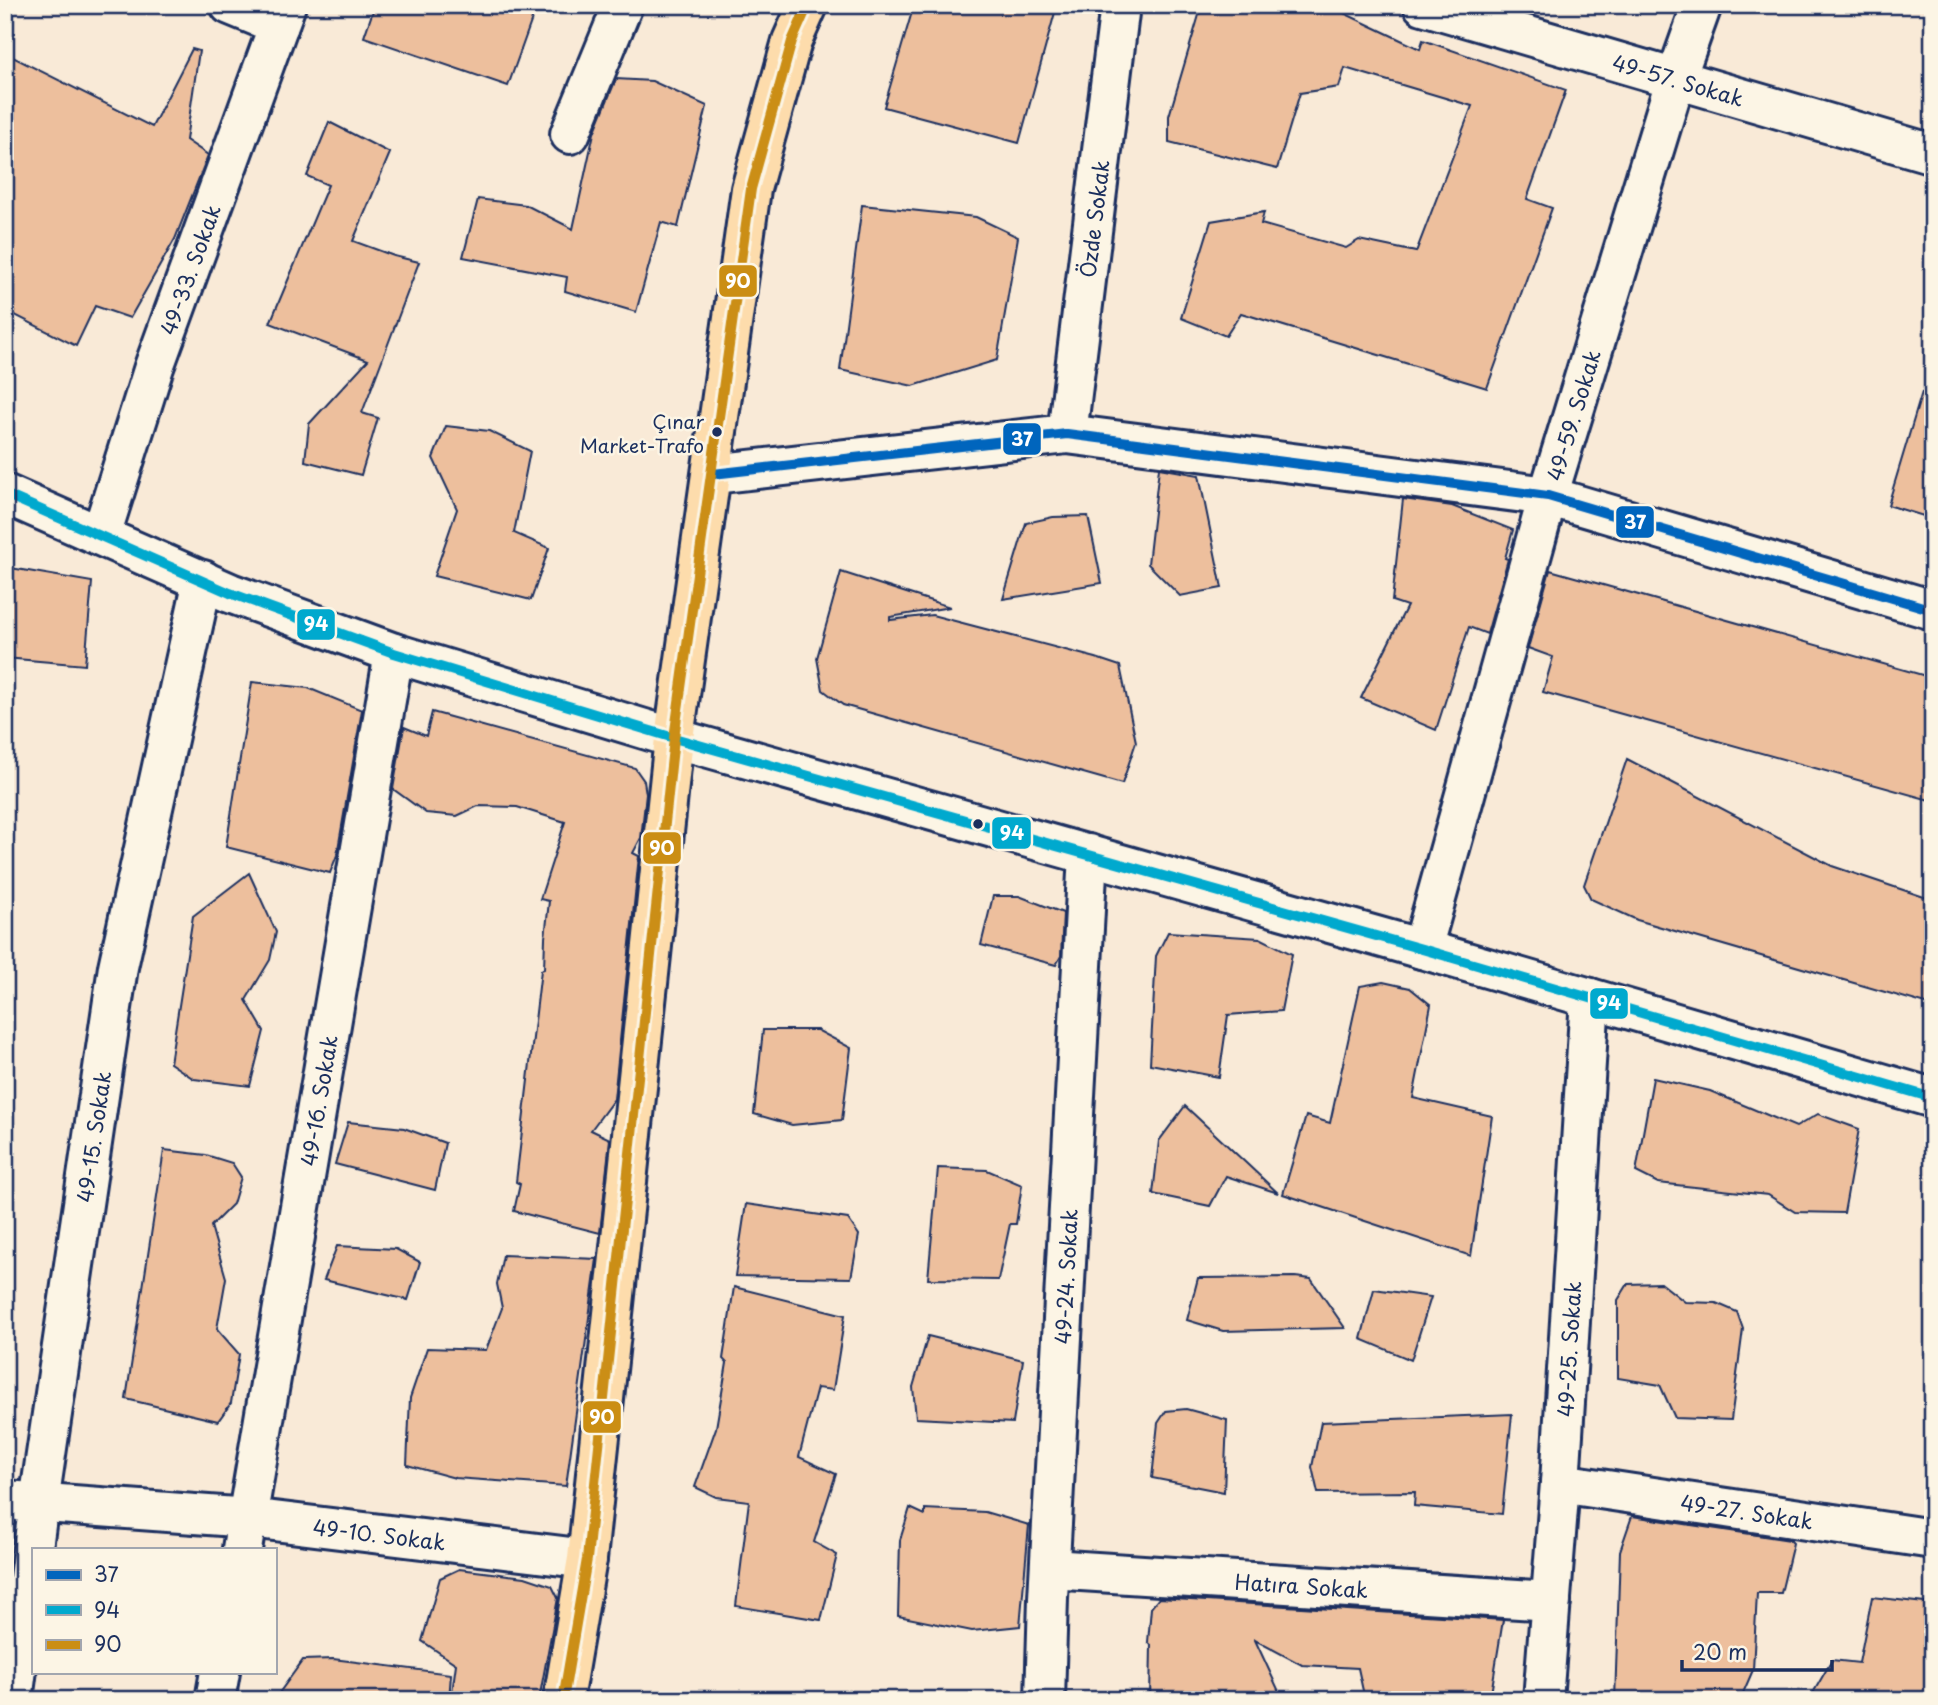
<svg xmlns="http://www.w3.org/2000/svg" width="1938" height="1705" font-family="'Playpen Sans',sans-serif">
	<style>
		.building { fill: #edbf9d; stroke: #1b2f5e; stroke-width: 2 }
		.lines { fill: none; stroke-linecap: round; stroke-linejoin: round }
		.minor-casing { stroke: #1b2f5e; stroke-width: 44 }
		.major-casing { stroke: #1b2f5e; stroke-width: 44 }
		.minor { stroke: #fcf5e5; stroke-width: 38 }
		.major { stroke: #fddcac; stroke-width: 38 }
		.bus-1-casing { stroke: #fcf5e5; stroke-width: 16 }
		.bus-2-casing { stroke: #fcf5e5; stroke-width: 16 }
		.bus-3-casing { stroke: #fcf5e5; stroke-width: 16 }
		.bus-1 { stroke: #0065bd; stroke-width: 10 }
		.bus-2 { stroke: #00a9ce; stroke-width: 10 }
		.bus-3 { stroke: #cb8e13; stroke-width: 10 }
		.bus-dot { fill: #1b2f5e; stroke: #fcf5e5; stroke-width: 2.5 }
		.labels { text-anchor: middle; dominant-baseline: central; stroke-width: 5; stroke-linejoin: round; paint-order: stroke }
		.bus-label { font-size: 19px; fill: #1b2f5e; stroke: #fcf5e5; text-anchor: end }
		.street-label { font-size: 21px; fill: #1b2f5e; stroke: #fcf5e5 }
		.line-badge { stroke: #fcf5e5; stroke-width: 2.5 }
		.badge-label { font-size: 19px; text-anchor: middle; font-weight: bold; fill: #fff }
	</style>
	<rect width="100%" height="100%" fill="#f9ead7"/>
	<filter id="ink" filterUnits="userSpaceOnUse"><feTurbulence type="fractalNoise" baseFrequency=".0143" numOctaves="2"/><feDisplacementMap in="SourceGraphic" scale="14" xChannelSelector="R" yChannelSelector="G"/><feConvolveMatrix kernelMatrix="1 2 1 2 8 2 1 2 1" color-interpolation-filters="sRGB"/></filter>
	<g filter="url(#ink)">
		<g class="building">
			<path d="M375,5H537L508,86L364,37Z"/>
			<path d="M914,5H1057L1019,143L884,107Z"/>
			<path d="M1202,5H1327L1420,49L1423,40L1566,90L1527,199L1552,208L1487,388L1241,313L1226,336L1181,318L1211,221L1264,212L1261,224L1346,248L1359,240L1416,252L1472,106L1345,68L1339,87L1300,93L1277,169L1169,142V116Z"/>
			<path d="M192,49L199,51L186,140L208,155L175,239L130,318L95,306L76,346L5,310V53L152,127Z"/>
			<path d="M616,79L652,81L707,106L678,227L661,222L636,312L565,291L567,277L463,257L478,199L526,205L573,229L594,133Z"/>
			<path d="M329,122L390,153L353,241L394,256L419,262L362,413L378,418L361,475L305,461L309,424L368,360L270,323L328,185L307,176Z"/>
			<path d="M862,205L976,217L1018,237L997,360L913,386L840,370Z"/>
			<path d="M1922,392L1933,393V519L1888,505Z"/>
			<path d="M446,426L489,431L530,451L514,533L549,548L531,600L434,576L457,509L433,458Z"/>
			<path d="M1159,468L1199,475L1222,588L1180,596L1148,564Z"/>
			<path d="M1403,499L1452,506L1513,530L1505,558L1508,559L1487,634L1469,627L1436,730L1361,698L1407,606L1392,601Z"/>
			<path d="M1088,516L1102,583L1003,599L1026,523L1053,517Z"/>
			<path d="M5,567L92,582L85,665L5,658Z"/>
			<path d="M1550,570L1933,678V801L1543,692L1553,657L1528,648Z"/>
			<path d="M841,572L950,607L890,617V620L932,615L1096,658L1120,666L1136,742L1122,784L843,705L823,690L817,658Z"/>
			<path d="M252,682L308,688L362,710L337,855L330,873L226,847Z"/>
			<path d="M432,712L635,768L644,781L646,794L641,838L633,853L639,856L614,1099L591,1130L610,1139L600,1233L514,1211L520,1184L516,1182L541,970L544,969L545,938L549,901L540,899L565,822L517,807L478,806L457,816L426,813L393,789L404,727L426,736Z"/>
			<path d="M1627,759L1832,866L1933,900V1006L1637,920L1591,899L1584,885Z"/>
			<path d="M249,873L276,932L270,960L246,1000L264,1031L250,1086L194,1079L170,1063L193,916Z"/>
			<path d="M993,896H1019L1063,913L1061,956L1056,965L981,945Z"/>
			<path d="M1168,932L1260,938L1292,954L1281,1011L1228,1015L1219,1077L1150,1064L1156,956Z"/>
			<path d="M1383,982L1410,988L1431,1005L1413,1098L1492,1116L1471,1256L1283,1194L1306,1116L1330,1123L1360,986Z"/>
			<path d="M763,1030H817L851,1048L842,1120L792,1125L754,1114Z"/>
			<path d="M1653,1078L1710,1091L1796,1127L1818,1114L1859,1129L1844,1213L1795,1212L1768,1195L1658,1183L1636,1172Z"/>
			<path d="M1185,1106L1278,1193L1226,1176L1210,1206L1153,1194L1159,1141Z"/>
			<path d="M348,1122L404,1128L445,1143L435,1190L335,1164Z"/>
			<path d="M164,1150L206,1155L232,1163L241,1177L233,1204L211,1226L226,1278L217,1329L239,1354L231,1403L218,1421L126,1399Z"/>
			<path d="M938,1168L987,1170L1022,1185L1016,1224H1010L998,1280L928,1279Z"/>
			<path d="M746,1204L848,1219L859,1235L851,1278L735,1276Z"/>
			<path d="M337,1246L396,1249L420,1262L408,1300L324,1280Z"/>
			<path d="M503,1255L597,1259L566,1486L455,1478L407,1465L410,1398L427,1348L486,1350L502,1308L497,1284Z"/>
			<path d="M1295,1277L1311,1279L1345,1328L1223,1331L1187,1320L1198,1278Z"/>
			<path d="M1661,1283L1685,1302L1716,1303L1737,1312L1743,1329L1731,1420L1675,1418L1660,1385L1618,1378V1300L1628,1284Z"/>
			<path d="M734,1287L845,1315L833,1390L817,1388L799,1457L836,1474L814,1542L837,1555L821,1620L736,1606L749,1501L716,1497L695,1487L716,1428L727,1363L723,1359Z"/>
			<path d="M1374,1289L1431,1297L1411,1360L1361,1339Z"/>
			<path d="M928,1336L1023,1360L1013,1423L916,1418L913,1387Z"/>
			<path d="M1186,1409L1227,1420L1224,1492L1152,1478L1158,1423L1166,1411Z"/>
			<path d="M1512,1414L1502,1514L1414,1506L1415,1492L1318,1493L1312,1467L1321,1422Z"/>
			<path d="M910,1508L925,1515V1509L985,1512L1029,1525L1020,1626L972,1631L898,1616L900,1540Z"/>
			<path d="M1632,1516L1790,1540L1793,1543L1781,1593H1757L1753,1670L1740,1700H1615L1620,1551Z"/>
			<path d="M459,1569L525,1577L552,1586L558,1598L539,1700H451L456,1664L422,1641L440,1578Z"/>
			<path d="M1872,1597L1933,1604V1700H1809L1832,1660L1859,1663Z"/>
			<path d="M1159,1598L1503,1620L1490,1700H1365L1358,1668L1302,1665L1255,1640L1283,1700H1150L1151,1645L1148,1642L1151,1608Z"/>
			<path d="M333,1659L451,1674L449,1700H274L303,1660Z"/>
		</g>
		<g class="lines">
			<g class="minor-casing">
				<g id="minor">
					<path d="M230,5L279,25"/>
					<path id="s1" d="M1423,5L1933,154"/>
					<path d="M570,134L623,5"/>
					<path id="s2" d="M1067,434L1120,5"/>
					<path d="M713,474L1067,434L1548,496L1933,610"/>
					<path d="M5,494L230,593L394,653L674,738L1422,949L1933,1098"/>
					<path id="s3" d="M101,535L154,367L286,5"/>
					<path id="s4" d="M1422,949L1548,496L1676,78L1702,5"/>
					<path id="s5" d="M1560,1483L1933,1539"/>
					<path id="s6" d="M5,1500L249,1518L587,1559"/>
					<path id="s7" d="M242,1549L394,653"/>
					<path id="s8" d="M1050,1569L1551,1601"/>
					<path id="s9" d="M13,1700L39,1502L118,967L203,580"/>
					<path d="M215,1700L220,1672"/>
					<path id="s10" d="M1045,1700L1048,1598L1088,854"/>
					<path id="s11" d="M1543,1700L1560,1483L1590,998"/>
				</g>
			</g>
			<g class="major-casing">
				<path id="major" d="M563,1700L587,1559L674,738L751,189L792,41L808,5"/>
			</g>
			<use href="#minor" class="minor"/>
			<use href="#major" class="major"/>
			<g class="bus-1-casing">
				<path id="bus-1" d="M713,474L1067,434L1548,496L1933,610"/>
			</g>
			<g class="bus-2-casing">
				<path id="bus-2" d="M5,494L230,593L394,653L674,738L1422,949L1933,1098"/>
			</g>
			<g class="bus-3-casing">
				<path id="bus-3" d="M563,1700L587,1559L674,738L751,189L792,41L808,5"/>
			</g>
			<use href="#bus-1" class="bus-1"/>
			<use href="#bus-2" class="bus-2"/>
			<use href="#bus-3" class="bus-3"/>
		</g>
	</g>
	<g class="bus-dot">
		<circle cx="717" cy="432" r="6"/>
		<circle cx="978" cy="824" r="6"/>
	</g>
	<g class="labels">
		<g class="bus-label">
			<text x="704" y="421">Çınar<tspan x="704" dy="24">Market-Trafo</tspan></text>
		</g>
		<g class="street-label">
			<text stroke="none"><textPath href="#s1" startOffset="266">49-57. Sokak</textPath></text>
			<text stroke="none"><textPath href="#s2" startOffset="217">Özde Sokak</textPath></text>
			<text stroke="none"><textPath href="#s3" startOffset="280">49-33. Sokak</textPath></text>
			<text stroke="none"><textPath href="#s4" startOffset="555">49-59. Sokak</textPath></text>
			<text stroke="none"><textPath href="#s7" startOffset="455">49-16. Sokak</textPath></text>
			<text stroke="none"><textPath href="#s9" startOffset="569">49-15. Sokak</textPath></text>
			<text stroke="none"><textPath href="#s10" startOffset="424">49-24. Sokak</textPath></text>
			<text stroke="none"><textPath href="#s11" startOffset="352">49-25. Sokak</textPath></text>
			<text stroke="none"><textPath href="#s5" startOffset="189">49-27. Sokak</textPath></text>
			<text stroke="none"><textPath href="#s6" startOffset="376">49-10. Sokak</textPath></text>
			<text stroke="none"><textPath href="#s8" startOffset="252">Hatıra Sokak</textPath></text>
		</g>
	</g>
	<g class="line-badge">
		<rect x="718" y="264" width="40" height="34" rx="7" fill="#cb8e13"/>
		<rect x="1002" y="422" width="40" height="34" rx="7" fill="#0065bd"/>
		<rect x="1615" y="505" width="40" height="34" rx="7" fill="#0065bd"/>
		<rect x="296" y="608" width="40" height="33" rx="7" fill="#00a9ce"/>
		<rect x="991" y="816" width="41" height="34" rx="7" fill="#00a9ce"/>
		<rect x="642" y="831" width="40" height="34" rx="7" fill="#cb8e13"/>
		<rect x="1589" y="987" width="40" height="33" rx="7" fill="#00a9ce"/>
		<rect x="582" y="1400" width="40" height="34" rx="7" fill="#cb8e13"/>
	</g>
	<g class="badge-label">
		<text x="738" y="288">90</text>
		<text x="1022" y="446">37</text>
		<text x="1635" y="529">37</text>
		<text x="316" y="631">94</text>
		<text x="1012" y="840">94</text>
		<text x="662" y="855">90</text>
		<text x="1609" y="1010">94</text>
		<text x="602" y="1424">90</text>
	</g>
	<rect width="1938" height="1705" fill="none" stroke="#fcf5e5" stroke-width="28"/>
	<rect x="14" y="14" width="1910" height="1677" fill="none" stroke="#1b2f5e" stroke-width="2.5" filter="url(#ink)"/>
	<rect x="32" y="1548" width="245" height="126" fill="#fcf5e5" stroke="#a2a6af" stroke-width="2"/>
	<rect x="46" y="1570" width="35" height="10" fill="#0065bd" stroke="#a2a6af" stroke-width="2"/>
	<text x="94" y="1582" font-size="21" fill="#1b2f5e">37</text>
	<rect x="46" y="1605" width="35" height="10" fill="#00a9ce" stroke="#a2a6af" stroke-width="2"/>
	<text x="94" y="1618" font-size="21" fill="#1b2f5e">94</text>
	<rect x="46" y="1640" width="35" height="10" fill="#cb8e13" stroke="#a2a6af" stroke-width="2"/>
	<text x="94" y="1652" font-size="21" fill="#1b2f5e">90</text>
	<path d="M1682 1660v10h150v-10" fill="none" stroke="#1b2f5e" stroke-width="3.5"/>
	<text x="1693" y="1660" font-size="21" fill="#1b2f5e" stroke="#fcf5e5" stroke-width="5" paint-order="stroke">20 m</text>
</svg>
